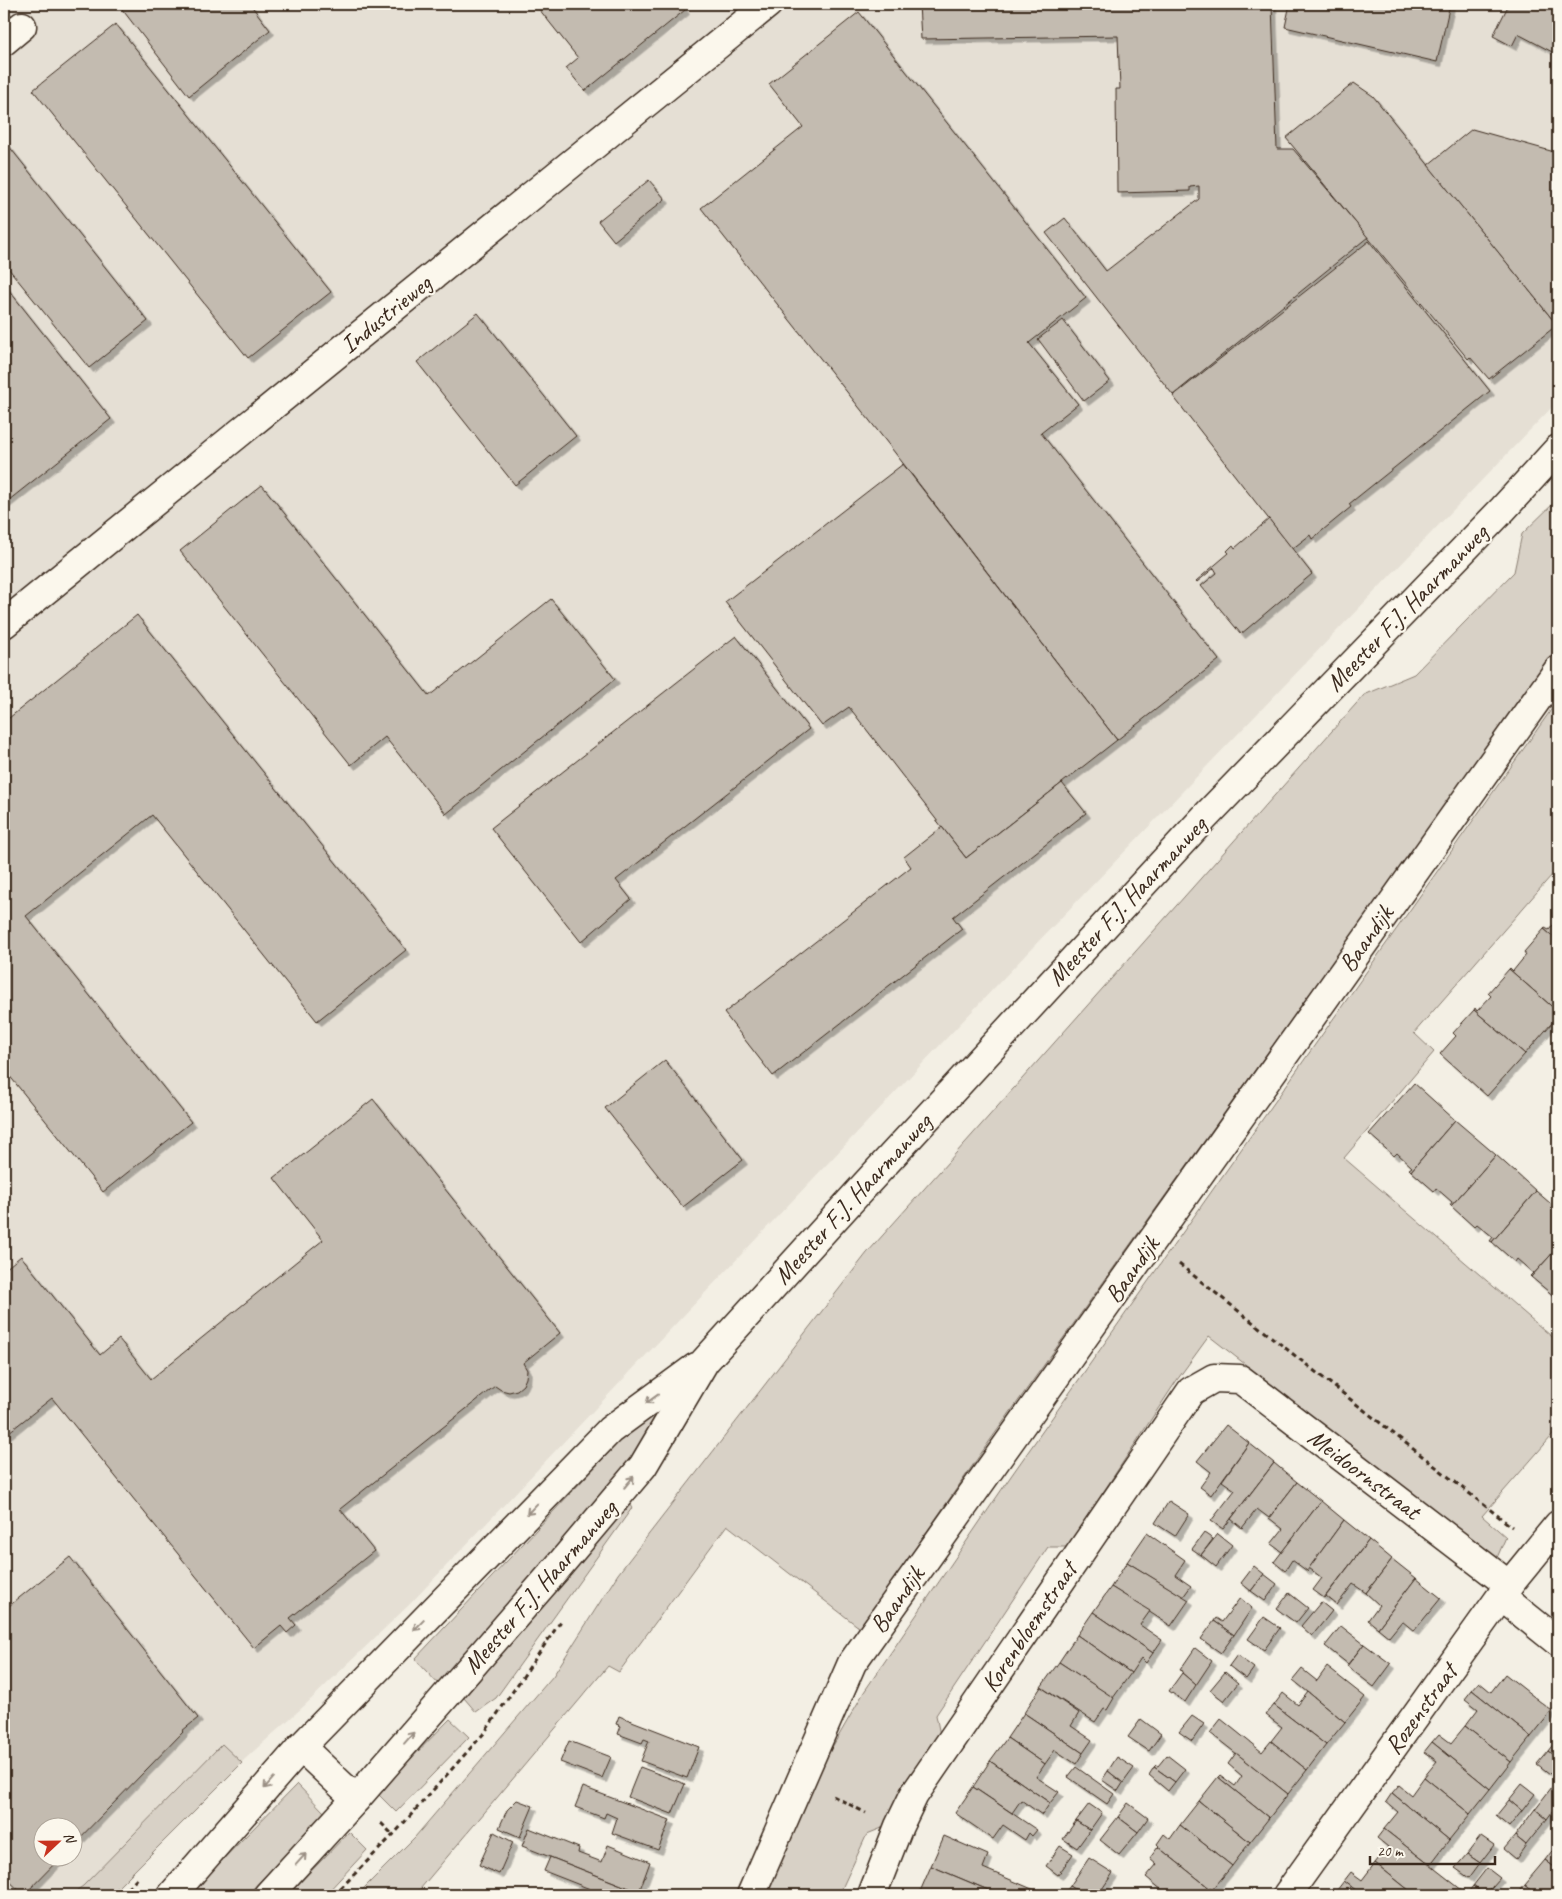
<svg xmlns="http://www.w3.org/2000/svg" width="1562" height="1899" font-family="Caveat,sans-serif">
	<style>
		.built { fill: #e5dfd4; fill-rule: evenodd }
		.green { fill: #d8d1c6; stroke: #8a7e72 }
		.building { fill: #c3bbb0; stroke: #3b2a1e; filter: url(#shadow) }
		.lines { fill: none; stroke-linecap: round; stroke-linejoin: round }
		.minor-casing { stroke: #3b2a1e; stroke-width: 31 }
		.major-casing { stroke: #3b2a1e; stroke-width: 31 }
		.path { stroke: #3b2a1e; stroke-width: 3; stroke-dasharray: 5 4; stroke-linecap: butt }
		.minor { stroke: #fbf7ec; stroke-width: 28 }
		.major { stroke: #fbf7ec; stroke-width: 28 }
		.oneway { stroke: #9b9085 }
		.labels { text-anchor: middle; dominant-baseline: central; stroke-width: 4.5; stroke-linejoin: round; paint-order: stroke }
		.street-label { font-size: 25px; fill: #3b2a1e; stroke: #fbf7ec }
	</style>
	<defs>
		<filter id="shadow"><feDropShadow dx="4.5" dy="4.5" stdDeviation="0" flood-color="#0004"/></filter>
	</defs>
	<rect width="100%" height="100%" fill="#f3efe4"/>
	<filter id="ink" filterUnits="userSpaceOnUse"><feTurbulence type="fractalNoise" baseFrequency=".02" numOctaves="2"/><feDisplacementMap in="SourceGraphic" scale="10" xChannelSelector="R" yChannelSelector="G"/><feConvolveMatrix kernelMatrix="1 2 1 2 8 2 1 2 1" color-interpolation-filters="sRGB"/></filter>
	<g filter="url(#ink)">
		<path class="built" d="M4,4H1558V401L1033,947L410,1604L304,1706L245,1759L110,1895H4ZM42,1826H72V1856H42Z"/>
		<g class="green">
			<path d="M1558,499V647L991,1439L860,1628L727,1525L619,1672L608,1666L415,1895H357L415,1837L553,1676L618,1574L867,1253L1364,695L1414,674L1514,572L1522,534Z"/>
			<path d="M1558,700V868L1414,1033L1434,1052L1344,1158L1558,1342V1429L1482,1516L1506,1537L1496,1560L1209,1336L1177,1380L1067,1547H1048L936,1715L940,1735L887,1826L867,1834L839,1895H759L797,1808L864,1692L1011,1476Z"/>
			<path d="M659,1399L669,1410L631,1458L439,1685L415,1659Z"/>
			<path d="M629,1504L632,1508L496,1698L476,1712L464,1698Z"/>
			<path d="M450,1719L469,1737L396,1812L377,1793Z"/>
			<path d="M222,1744L242,1763L110,1895H70L83,1886Z"/>
			<path d="M297,1784L325,1813L247,1895H188Z"/>
			<path d="M349,1832L367,1850L325,1895H288Z"/>
		</g>
		<g class="building">
			<path d="M118,4H250L270,30L189,96Z"/>
			<path d="M535,4H681L685,10L585,91L566,68L578,58Z"/>
			<path d="M919,4H1272L1277,149H1293L1368,237L1173,395L1046,233L1065,218L1106,271L1199,199V186L1190,187V191L1117,193L1116,89H1120L1118,36L921,39Z"/>
			<path d="M1290,4H1450L1437,62L1285,27Z"/>
			<path d="M1509,4H1558V55L1518,34L1512,46L1493,36Z"/>
			<path d="M859,12L1086,298L1029,343L1078,404L1041,433L1219,660L1117,740L885,440L701,208L803,127L769,84Z"/>
			<path d="M116,24L331,292L248,358L33,90Z"/>
			<path d="M1354,83L1373,96L1557,325L1489,379L1470,357L1468,359L1286,138Z"/>
			<path d="M1472,129L1558,153L1557,325L1428,165Z"/>
			<path d="M4,140L148,321L89,368L4,263Z"/>
			<path d="M649,180L665,199L614,241L598,221Z"/>
			<path d="M1369,241L1490,391L1349,504L1351,507L1312,539L1310,535L1292,549L1173,396Z"/>
			<path d="M4,284L111,419L4,504Z"/>
			<path d="M478,313L576,436L515,485L417,362Z"/>
			<path d="M1063,320L1110,381L1084,401L1038,339Z"/>
			<path d="M903,464L1117,740L966,858L849,707L822,726L725,602Z"/>
			<path d="M262,485L429,696L551,599L615,679L446,814L385,737L351,765L180,551Z"/>
			<path d="M1269,519L1312,574L1241,634L1201,586L1217,573L1214,568L1197,582L1196,581L1229,553L1227,551L1233,545L1235,548Z"/>
			<path d="M137,615L406,950L317,1021L152,815L26,916L191,1122L103,1192L4,1069V722Z"/>
			<path d="M736,636L809,729L616,880L631,899L581,942L491,828Z"/>
			<path d="M1062,783L1086,813L953,917L962,929L773,1076L724,1013L911,867L904,857L942,827L966,858Z"/>
			<path d="M1558,919V941L1544,929L1545,928L1549,930Z"/>
			<path d="M1544,929L1558,941V1012L1509,969L1510,968L1513,971L1526,955L1524,952Z"/>
			<path d="M1509,969L1558,1012V1016L1525,1054L1474,1010L1475,1008L1477,1011L1491,996L1488,993Z"/>
			<path d="M1474,1010L1525,1054L1487,1096L1440,1054L1456,1036L1453,1033Z"/>
			<path d="M665,1060L743,1160L683,1207L605,1108Z"/>
			<path d="M1414,1083L1455,1120L1411,1171L1409,1169L1412,1167L1397,1153L1394,1156L1369,1134Z"/>
			<path d="M373,1099L560,1333L523,1363L527,1370L526,1378L523,1385L517,1390L509,1392L501,1390L495,1386L340,1509L374,1551L290,1618L296,1625L287,1633L281,1626L254,1648L52,1398L4,1436V1270L21,1256L100,1355L119,1339L151,1379L323,1240L274,1178Z"/>
			<path d="M1455,1120L1496,1155L1451,1206L1450,1205L1452,1202L1436,1188L1434,1191L1411,1171Z"/>
			<path d="M1496,1155L1536,1191L1492,1242L1490,1241L1493,1237L1477,1224L1474,1227L1451,1206Z"/>
			<path d="M1536,1191L1558,1210V1247L1531,1277L1530,1276L1533,1273L1517,1259L1515,1262L1492,1242Z"/>
			<path d="M1558,1247V1295L1557,1294L1555,1297L1531,1277Z"/>
			<path d="M1226,1425L1249,1443L1211,1495L1200,1487L1211,1472L1197,1461Z"/>
			<path d="M1249,1443L1274,1463L1223,1529L1211,1521L1235,1490L1222,1481Z"/>
			<path d="M1274,1463L1297,1482L1269,1518L1257,1509L1242,1528L1231,1519Z"/>
			<path d="M1297,1482L1321,1501L1282,1552L1271,1544L1283,1529L1269,1518Z"/>
			<path d="M1169,1501L1189,1514L1175,1536L1155,1523Z"/>
			<path d="M1321,1501L1344,1520L1307,1571L1292,1560L1285,1571L1274,1562Z"/>
			<path d="M1344,1520L1369,1540L1324,1598L1313,1590L1322,1578L1309,1568Z"/>
			<path d="M1147,1533L1185,1560L1175,1575L1191,1586L1183,1597L1127,1562Z"/>
			<path d="M1204,1533L1213,1539L1201,1555L1192,1549Z"/>
			<path d="M1218,1534L1232,1545L1216,1567L1201,1555Z"/>
			<path d="M1369,1540L1392,1559L1366,1593L1353,1584L1337,1605L1326,1596Z"/>
			<path d="M70,1557L198,1718L182,1731L183,1732L72,1846V1826H42V1856H62L24,1895L4,1876V1610Z"/>
			<path d="M1392,1559L1416,1578L1378,1628L1368,1620L1379,1605L1366,1593Z"/>
			<path d="M1127,1562L1189,1600L1171,1626L1111,1587Z"/>
			<path d="M1254,1566L1264,1574L1251,1591L1241,1583Z"/>
			<path d="M1264,1574L1277,1584L1265,1601L1251,1591Z"/>
			<path d="M1416,1578L1441,1598L1414,1631L1402,1621L1389,1637L1378,1628Z"/>
			<path d="M1111,1587L1150,1611L1140,1625L1162,1640L1153,1653L1093,1612Z"/>
			<path d="M1289,1593L1308,1608L1296,1623L1277,1609Z"/>
			<path d="M1240,1598L1252,1608L1234,1635L1214,1621L1216,1618L1222,1622Z"/>
			<path d="M1321,1602L1332,1611L1312,1636L1301,1626Z"/>
			<path d="M1093,1612L1153,1653L1146,1663L1141,1658L1131,1673L1077,1635Z"/>
			<path d="M1264,1617L1280,1628L1264,1650L1248,1639Z"/>
			<path d="M1214,1621L1234,1635L1221,1653L1201,1639Z"/>
			<path d="M1341,1626L1364,1644L1348,1664L1325,1646Z"/>
			<path d="M1077,1635L1131,1673L1113,1698L1059,1662Z"/>
			<path d="M1364,1644L1391,1664L1374,1687L1347,1666Z"/>
			<path d="M1195,1648L1212,1661L1196,1685L1182,1673L1183,1671L1180,1670Z"/>
			<path d="M1237,1655L1254,1668L1246,1679L1229,1666Z"/>
			<path d="M1059,1662L1114,1698L1107,1710L1104,1709L1095,1722L1041,1687Z"/>
			<path d="M1327,1667L1365,1697L1345,1722L1293,1680L1302,1669L1317,1681Z"/>
			<path d="M1225,1672L1238,1683L1224,1701L1210,1690Z"/>
			<path d="M1182,1673L1196,1685L1185,1702L1169,1691Z"/>
			<path d="M1505,1674L1552,1711L1531,1737L1472,1690L1479,1682L1491,1692Z"/>
			<path d="M1041,1687L1079,1713L1071,1726L1092,1740L1083,1753L1024,1713Z"/>
			<path d="M1472,1690L1531,1737L1511,1762L1465,1726L1478,1709L1465,1699Z"/>
			<path d="M1308,1692L1345,1722L1326,1745L1274,1705L1283,1693L1298,1705Z"/>
			<path d="M1274,1705L1326,1745L1307,1770L1271,1741L1282,1727L1266,1715Z"/>
			<path d="M1024,1713L1083,1753L1076,1764L1055,1750L1045,1764L1007,1738Z"/>
			<path d="M619,1716L699,1747L687,1778L641,1761L649,1741L644,1739L642,1743L618,1734L621,1726L616,1724Z"/>
			<path d="M1192,1716L1204,1724L1192,1741L1179,1732Z"/>
			<path d="M1141,1719L1161,1734L1149,1751L1128,1737Z"/>
			<path d="M1221,1719L1262,1752L1271,1741L1307,1770L1288,1794L1210,1733Z"/>
			<path d="M1465,1726L1511,1762L1490,1789L1432,1742L1439,1734L1451,1743Z"/>
			<path d="M1007,1738L1045,1764L1036,1777L1059,1792L1050,1803L990,1761Z"/>
			<path d="M1558,1738V1759L1548,1751Z"/>
			<path d="M569,1741L611,1757L602,1778L560,1762Z"/>
			<path d="M1432,1742L1490,1789L1470,1814L1424,1777L1437,1761L1424,1752Z"/>
			<path d="M1548,1751L1558,1759V1764L1550,1774L1537,1764Z"/>
			<path d="M1236,1753L1288,1794L1269,1818L1218,1777L1220,1775L1235,1786L1242,1776L1228,1764Z"/>
			<path d="M1167,1755L1185,1769L1175,1782L1154,1767L1156,1765L1158,1766Z"/>
			<path d="M1117,1757L1134,1768L1123,1783L1108,1771Z"/>
			<path d="M990,1761L1050,1803L1042,1815L1021,1800L1012,1813L973,1787Z"/>
			<path d="M640,1767L685,1784L672,1814L628,1797Z"/>
			<path d="M1076,1767L1114,1794L1107,1804L1068,1777Z"/>
			<path d="M1154,1767L1175,1782L1168,1791L1149,1775Z"/>
			<path d="M1108,1771L1123,1783L1118,1791L1102,1780Z"/>
			<path d="M1218,1777L1269,1818L1250,1842L1199,1801Z"/>
			<path d="M1424,1777L1470,1814L1449,1840L1392,1793L1399,1785L1411,1795Z"/>
			<path d="M1555,1783L1558,1786V1804L1547,1819L1535,1809Z"/>
			<path d="M1522,1784L1535,1794L1522,1811L1509,1800Z"/>
			<path d="M583,1787L670,1820L658,1850L612,1833L617,1818L606,1813L604,1818L575,1807Z"/>
			<path d="M973,1787L1037,1830L1032,1836L1029,1833L1025,1840L1003,1825L993,1839L955,1813Z"/>
			<path d="M1392,1793L1449,1840L1430,1865L1384,1829L1398,1812L1386,1802Z"/>
			<path d="M517,1800L533,1806L520,1837L499,1828L507,1810Z"/>
			<path d="M1509,1800L1522,1811L1509,1827L1496,1816Z"/>
			<path d="M1199,1801L1250,1842L1232,1866L1180,1825Z"/>
			<path d="M1128,1803L1148,1818L1138,1832L1118,1817Z"/>
			<path d="M1089,1804L1102,1813L1090,1830L1076,1821Z"/>
			<path d="M1535,1809L1547,1819L1526,1845L1515,1836Z"/>
			<path d="M1118,1817L1138,1832L1119,1855L1100,1840Z"/>
			<path d="M1076,1821L1090,1830L1077,1848L1063,1839Z"/>
			<path d="M1180,1825L1232,1866L1212,1890L1158,1847L1159,1846L1157,1844L1164,1834L1170,1839Z"/>
			<path d="M529,1828L579,1848L578,1853L602,1862L608,1845L650,1862L639,1892L522,1846Z"/>
			<path d="M1384,1829L1467,1894L1466,1895H1415L1375,1863L1388,1847L1377,1838Z"/>
			<path d="M494,1832L513,1842L499,1874L479,1865Z"/>
			<path d="M944,1836L988,1855L983,1868L1046,1895H1000L931,1866Z"/>
			<path d="M1481,1836L1494,1845L1480,1863L1467,1854Z"/>
			<path d="M1515,1836L1526,1845L1516,1859L1504,1849Z"/>
			<path d="M1558,1843V1870L1545,1860Z"/>
			<path d="M1060,1846L1073,1854L1058,1875L1046,1866Z"/>
			<path d="M1158,1847L1212,1890L1208,1895H1168L1146,1877L1157,1864L1150,1858Z"/>
			<path d="M1467,1854L1480,1863L1469,1878L1455,1868Z"/>
			<path d="M550,1857L639,1892L637,1895H588L590,1889L544,1871Z"/>
			<path d="M1089,1858L1113,1873L1098,1895H1084L1070,1886Z"/>
			<path d="M1545,1860L1558,1870V1895H1537L1524,1885Z"/>
			<path d="M1375,1863L1415,1895H1362L1344,1881L1351,1872L1362,1880Z"/>
			<path d="M931,1866L1000,1895H923L919,1894Z"/>
			<path d="M1487,1868L1500,1878L1485,1895L1473,1886Z"/>
			<path d="M1344,1881L1362,1895H1344L1337,1890Z"/>
			<path d="M1524,1885L1537,1895H1516Z"/>
			<path d="M1070,1886L1084,1895H1063Z"/>
			<path d="M1473,1886L1485,1895H1466Z"/>
		</g>
		<g class="lines">
			<g class="minor-casing">
				<g id="minor">
					<path d="M4,41L22,26"/>
					<path d="M4,624L768,4"/>
					<path d="M1502,1597L1558,1642"/>
					<path d="M301,1747L356,1799"/>
					<path d="M751,1895L852,1663L1558,670"/>
					<path d="M872,1895L899,1826L914,1795L1191,1391L1214,1378L1240,1379L1509,1585"/>
					<path d="M1287,1895L1509,1585L1558,1525"/>
				</g>
			</g>
			<g class="major-casing">
				<g id="major">
					<path d="M172,1895L301,1747L610,1430L696,1367"/>
					<path id="s1" d="M268,1895L356,1799L558,1567L643,1466L705,1361L865,1185L1204,818L1503,509L1558,449"/>
				</g>
			</g>
			<g class="path">
				<path d="M1179,1264L1512,1527"/>
				<path d="M833,1796L866,1813"/>
				<path d="M381,1823L393,1835"/>
				<path d="M121,1895L140,1876"/>
				<path d="M334,1895L393,1835L485,1732L561,1621"/>
			</g>
			<use href="#minor" class="minor"/>
			<use href="#major" class="major"/>
		</g>
		<defs><path id="oneway-shaft" d="M-6 0H5M1.5-3L5.5 0L1.5 3" fill="none" stroke-width="1.6" stroke-linecap="round" stroke-linejoin="round" transform="scale(1.25)"/></defs>
		<g class="oneway">
			<use href="#oneway-shaft" transform="translate(652 1399) rotate(144)"/>
			<use href="#oneway-shaft" transform="translate(629 1482) rotate(-50)"/>
			<use href="#oneway-shaft" transform="translate(532 1509) rotate(134)"/>
			<use href="#oneway-shaft" transform="translate(419 1625) rotate(134)"/>
			<use href="#oneway-shaft" transform="translate(409 1738) rotate(-49)"/>
			<use href="#oneway-shaft" transform="translate(269 1783) rotate(131)"/>
			<use href="#oneway-shaft" transform="translate(301 1859) rotate(-48)"/>
		</g>
	</g>
	<g class="labels">
		<g class="street-label">
			<text transform="translate(386 314) rotate(-39)">Industrieweg</text>
			<text transform="translate(1407 608) rotate(-46)">Meester F.J. Haarmanweg</text>
			<text transform="translate(1127 901) rotate(-47)">Meester F.J. Haarmanweg</text>
			<text transform="translate(1366 939) rotate(-55)">Baandijk</text>
			<text stroke="none"><textPath href="#s1" startOffset="911">Meester F.J. Haarmanweg</textPath></text>
			<text transform="translate(1132 1270) rotate(-55)">Baandijk</text>
			<text transform="translate(1364 1474) rotate(37)">Meidoornstraat</text>
			<text transform="translate(540 1587) rotate(-49)">Meester F.J. Haarmanweg</text>
			<text transform="translate(897 1600) rotate(-55)">Baandijk</text>
			<text transform="translate(1029 1627) rotate(-56)">Korenbloemstraat</text>
			<text transform="translate(1421 1709) rotate(-54)">Rozenstraat</text>
		</g>
	</g>
	<rect width="1562" height="1899" fill="none" stroke="#fbf7ec" stroke-width="20"/>
	<rect x="10" y="10" width="1542" height="1879" fill="none" stroke="#3b2a1e" stroke-width="2" filter="url(#ink)"/>
	<g transform="translate(58 1842) rotate(68)"><circle r="24" fill="#fbf7ec" stroke="#aea59a"/>
	<path d="M0-4L9 19L0 12L-9 19Z" fill="#c8321e"/>
	<text y="-8" font-size="14" font-weight="bold" text-anchor="middle" fill="#3b2a1e">N</text>
	</g>
	<path d="M1370 1856v8h125v-8" fill="none" stroke="#3b2a1e" stroke-width="2.5"/>
	<text x="1377" y="1856" font-size="15" fill="#3b2a1e" stroke="#fbf7ec" stroke-width="4" paint-order="stroke">20 m</text>
</svg>
